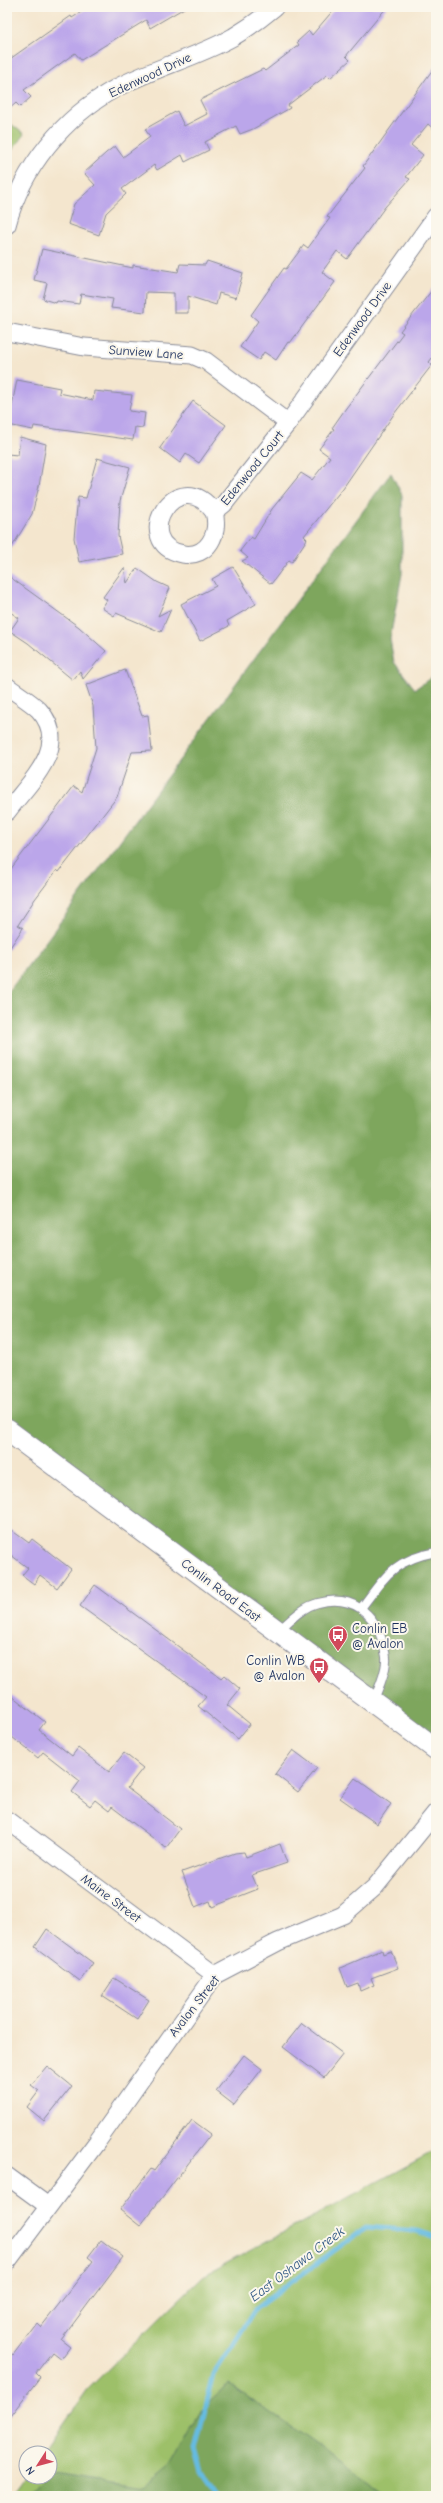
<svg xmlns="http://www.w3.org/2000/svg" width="443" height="2503" font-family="'Comic Neue',sans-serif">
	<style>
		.green { fill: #9dc069; stroke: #5c7864 }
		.forest { fill: #7ea65d; stroke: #4c6a5e }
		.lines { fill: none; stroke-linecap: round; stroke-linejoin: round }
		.stream { stroke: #65bbe2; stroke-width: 5 }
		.building { fill: #bba6ea }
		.service-casing { stroke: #888a96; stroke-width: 10 }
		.minor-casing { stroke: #888a96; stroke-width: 19 }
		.tertiary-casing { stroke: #888a96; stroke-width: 23 }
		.path { stroke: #888a96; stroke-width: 2.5; stroke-dasharray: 3 3; stroke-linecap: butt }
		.service { stroke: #fff; stroke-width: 8 }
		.minor { stroke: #fff; stroke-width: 17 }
		.tertiary { stroke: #fff; stroke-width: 21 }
		.labels { text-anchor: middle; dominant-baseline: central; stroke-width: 4; stroke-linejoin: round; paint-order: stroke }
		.street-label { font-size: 13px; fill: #1b2f5e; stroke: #fbf7ec }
		.poi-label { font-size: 13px; fill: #1b2f5e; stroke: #fbf7ec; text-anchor: start }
		.water-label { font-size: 14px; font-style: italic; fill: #315986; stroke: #fbf7ec }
	</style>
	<rect width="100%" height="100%" fill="#fbf7ec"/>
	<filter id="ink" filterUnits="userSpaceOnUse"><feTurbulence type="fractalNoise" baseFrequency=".025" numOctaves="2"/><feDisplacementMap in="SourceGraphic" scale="8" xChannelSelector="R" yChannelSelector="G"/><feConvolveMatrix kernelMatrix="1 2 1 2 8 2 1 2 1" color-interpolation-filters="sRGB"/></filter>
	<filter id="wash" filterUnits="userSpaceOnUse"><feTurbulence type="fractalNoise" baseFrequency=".012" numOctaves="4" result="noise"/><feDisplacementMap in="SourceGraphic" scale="16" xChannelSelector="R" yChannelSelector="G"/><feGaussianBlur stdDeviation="0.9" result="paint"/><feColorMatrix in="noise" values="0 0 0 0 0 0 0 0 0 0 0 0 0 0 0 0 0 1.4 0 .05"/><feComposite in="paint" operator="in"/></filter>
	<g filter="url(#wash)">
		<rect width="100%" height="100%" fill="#f4e6ce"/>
		<g class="green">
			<path d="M7,121L24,134L7,157Z"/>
			<path d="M436,2150V2496H12L26,2477H50V2453H43L88,2389L203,2276Z"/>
		</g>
		<g class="forest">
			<path d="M391,473L402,495V574L390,639L394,662L415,689L436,674V1750L7,1427V994Z"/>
			<path d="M229,2384L390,2496H27L54,2472L144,2486L171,2464L203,2408Z"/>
		</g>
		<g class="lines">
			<path class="stream" d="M217,2496L202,2474L195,2449L214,2374L256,2308L366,2227L417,2231L436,2237"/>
		</g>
		<g id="blocks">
			<g class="building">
				<path d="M89,7H186L150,28L146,20L81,60L75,53L24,90L31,97L20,107L16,103L7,111V61L71,16L72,18Z"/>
				<path d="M336,7H387L346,56L350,60L330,78L327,75L288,105L290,108L253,129L240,134L236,126L205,142L209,150L185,162L182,155L157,170L154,165L122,189L126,194L106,213L99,235L68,224L74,204L95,185L84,173L106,153L115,146L123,157L150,137L145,129L177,111L184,126L207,114L200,100L263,69L265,71L299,45L297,42L309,31L312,35Z"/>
				<path d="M436,65V131L428,124L411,145L423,155L406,177L410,179L385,207L347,259L337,251L322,272L335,282L290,343L288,342L276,360L264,352L259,360L240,347L258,321L251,315L284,268L286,269L304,245L308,248L330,218L327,217L365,168L363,166Z"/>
				<path d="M42,249L133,268V265L178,272L180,264L205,265L207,261L243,273L236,298L219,293L216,305L188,296V313H174V293L146,292L145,312L111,308L113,299L81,294L79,304L57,301L56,303L43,299L47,283L34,280Z"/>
				<path d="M436,285V353L429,362L432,365L394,414L343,488L304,536L307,539L292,562L289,560L271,584L242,561L248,558L240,551L251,537L254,539L272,509L301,473L312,480L330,457L319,449L334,429L332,428L346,408L403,333L400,331Z"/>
				<path d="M17,380L60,388L59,393L93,400L94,391L132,395L129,411L145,413L143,428L135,427L133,440L34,426L33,430L8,425Z"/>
				<path d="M193,401L226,425L199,463L186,454L180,463L160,448Z"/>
				<path d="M20,437L46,444L39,486L32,514L7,555V454L18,455Z"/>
				<path d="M97,458L130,467L120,501L118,536L122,554L79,562L74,538L78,497L86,498Z"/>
				<path d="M233,567L256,604L227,621L229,626L200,641L181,604L216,586L212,579Z"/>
				<path d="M124,568L127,583L137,568L157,582L170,588L158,616L171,609L161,632L116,613L114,616L102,608L107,600L103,597Z"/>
				<path d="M7,575L79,627L106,651L83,679L80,671L73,680L28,643L10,631L19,618L7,610Z"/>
				<path d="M125,670L142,716L148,715L152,751L132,752L117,797L59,872L57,870L35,899L18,925L23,928L7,952V874L74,786L82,792L96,748L93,706L86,685Z"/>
				<path d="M7,1527L29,1543L32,1539L71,1569L57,1588L40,1575L34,1584L22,1575L28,1568L7,1552Z"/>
				<path d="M95,1585L221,1678L224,1675L240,1689L227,1705L250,1724L238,1739L198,1706L206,1697L80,1606Z"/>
				<path d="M7,1692L45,1722L39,1730L72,1756L78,1748L109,1772L124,1753L143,1768L127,1788L180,1829L166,1848L112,1807L109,1811L95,1800L90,1806L72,1792L80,1781L43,1752L38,1758L7,1733Z"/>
				<path d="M293,1750L317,1768L298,1792L275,1774Z"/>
				<path d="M355,1778L391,1804L377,1824L340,1798Z"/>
				<path d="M280,1844L287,1863L252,1875L258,1889L212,1907L210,1901L195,1907L182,1872L235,1853L244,1852L246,1857Z"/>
				<path d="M47,1929L93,1963L80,1981L35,1947Z"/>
				<path d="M382,1950L383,1954L391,1951L398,1968L371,1978L374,1985L360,1991L358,1983L347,1987L340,1968Z"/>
				<path d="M114,1978L149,2000L137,2019L102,1996Z"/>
				<path d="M302,2023L343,2054L324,2078L283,2047Z"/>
				<path d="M244,2055L262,2069L234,2105L216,2091Z"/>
				<path d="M47,2066L72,2086L44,2121L27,2107L39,2091L31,2085Z"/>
				<path d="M192,2120L211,2134L140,2226L120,2210L151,2169L154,2171Z"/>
				<path d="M101,2240L123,2257L61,2340L70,2347L61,2359L52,2352L36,2373L40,2377L7,2420V2351L13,2355L37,2323L41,2327L93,2261L88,2257Z"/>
			</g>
		</g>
	</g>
	<g filter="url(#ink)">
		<use href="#blocks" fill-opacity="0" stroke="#888a96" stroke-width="1"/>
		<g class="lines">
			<g class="service-casing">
				<g id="service">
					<path d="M362,1607C386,1575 394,1560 436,1552"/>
					<path d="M278,1631C290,1621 302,1607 318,1603C351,1594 375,1612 383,1644C384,1649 387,1656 386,1662C385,1676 378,1689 373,1702"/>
				</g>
			</g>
			<g class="minor-casing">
				<g id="minor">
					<path d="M7,225C22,167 64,117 116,88C153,68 196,58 233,37C248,28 262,18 275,7"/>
					<path d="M7,332L84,347L192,355L206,361L288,423"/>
					<path d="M214,512C220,533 208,558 183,554C128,544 177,461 214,512L224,504L288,423L436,216"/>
					<path d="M7,686C17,694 30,701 39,710C72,746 29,782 7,812"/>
					<path d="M7,1820L215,1975"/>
					<path d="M7,2176L48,2206"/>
					<path d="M7,2262L97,2142L215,1975L278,1942L343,1915L375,1887L436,1812"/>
				</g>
			</g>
			<g class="tertiary-casing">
				<path id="tertiary" d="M7,1430L436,1749"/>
			</g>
			<path class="path" d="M7,164L10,165"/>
			<use href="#service" class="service"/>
			<use href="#minor" class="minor"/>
			<use href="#tertiary" class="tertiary"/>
		</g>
	</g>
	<defs>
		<g id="bus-pin" transform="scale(1)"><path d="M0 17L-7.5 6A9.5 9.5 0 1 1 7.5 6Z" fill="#d1495b" stroke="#fbf7ec"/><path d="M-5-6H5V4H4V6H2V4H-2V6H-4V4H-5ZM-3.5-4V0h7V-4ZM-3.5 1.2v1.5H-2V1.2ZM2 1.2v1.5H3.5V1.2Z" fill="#fff"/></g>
	</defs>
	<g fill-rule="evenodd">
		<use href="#bus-pin" x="338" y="1635"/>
		<use href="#bus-pin" x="319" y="1667"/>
	</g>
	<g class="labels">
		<g class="street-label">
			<text transform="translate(150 75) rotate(-25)">Edenwood Drive</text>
			<text transform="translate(362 319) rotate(-54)">Edenwood Drive</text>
			<text transform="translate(146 352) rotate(4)">Sunview Lane</text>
			<text transform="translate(252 468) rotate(-51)">Edenwood Court</text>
			<text transform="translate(221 1590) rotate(37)">Conlin Road East</text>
			<text transform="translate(111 1898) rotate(37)">Maine Street</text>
			<text transform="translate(194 2006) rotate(-52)">Avalon Street</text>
		</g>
		<g class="poi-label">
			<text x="352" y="1628">Conlin EB<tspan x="352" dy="15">@ Avalon</tspan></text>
			<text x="305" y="1660" text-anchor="end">Conlin WB<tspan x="305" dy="15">@ Avalon</tspan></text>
		</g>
		<g class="water-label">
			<text transform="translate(297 2264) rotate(-37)">East Oshawa Creek</text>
		</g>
	</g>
	<rect width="443" height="2503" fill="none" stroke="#fbf7ec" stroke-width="24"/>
	<g transform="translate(38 2465) rotate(234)"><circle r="19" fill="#fbf7ec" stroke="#a1a7b3"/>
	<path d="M0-3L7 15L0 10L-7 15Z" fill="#d1495b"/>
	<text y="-6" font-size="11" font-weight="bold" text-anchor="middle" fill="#1b2f5e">N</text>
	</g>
</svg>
